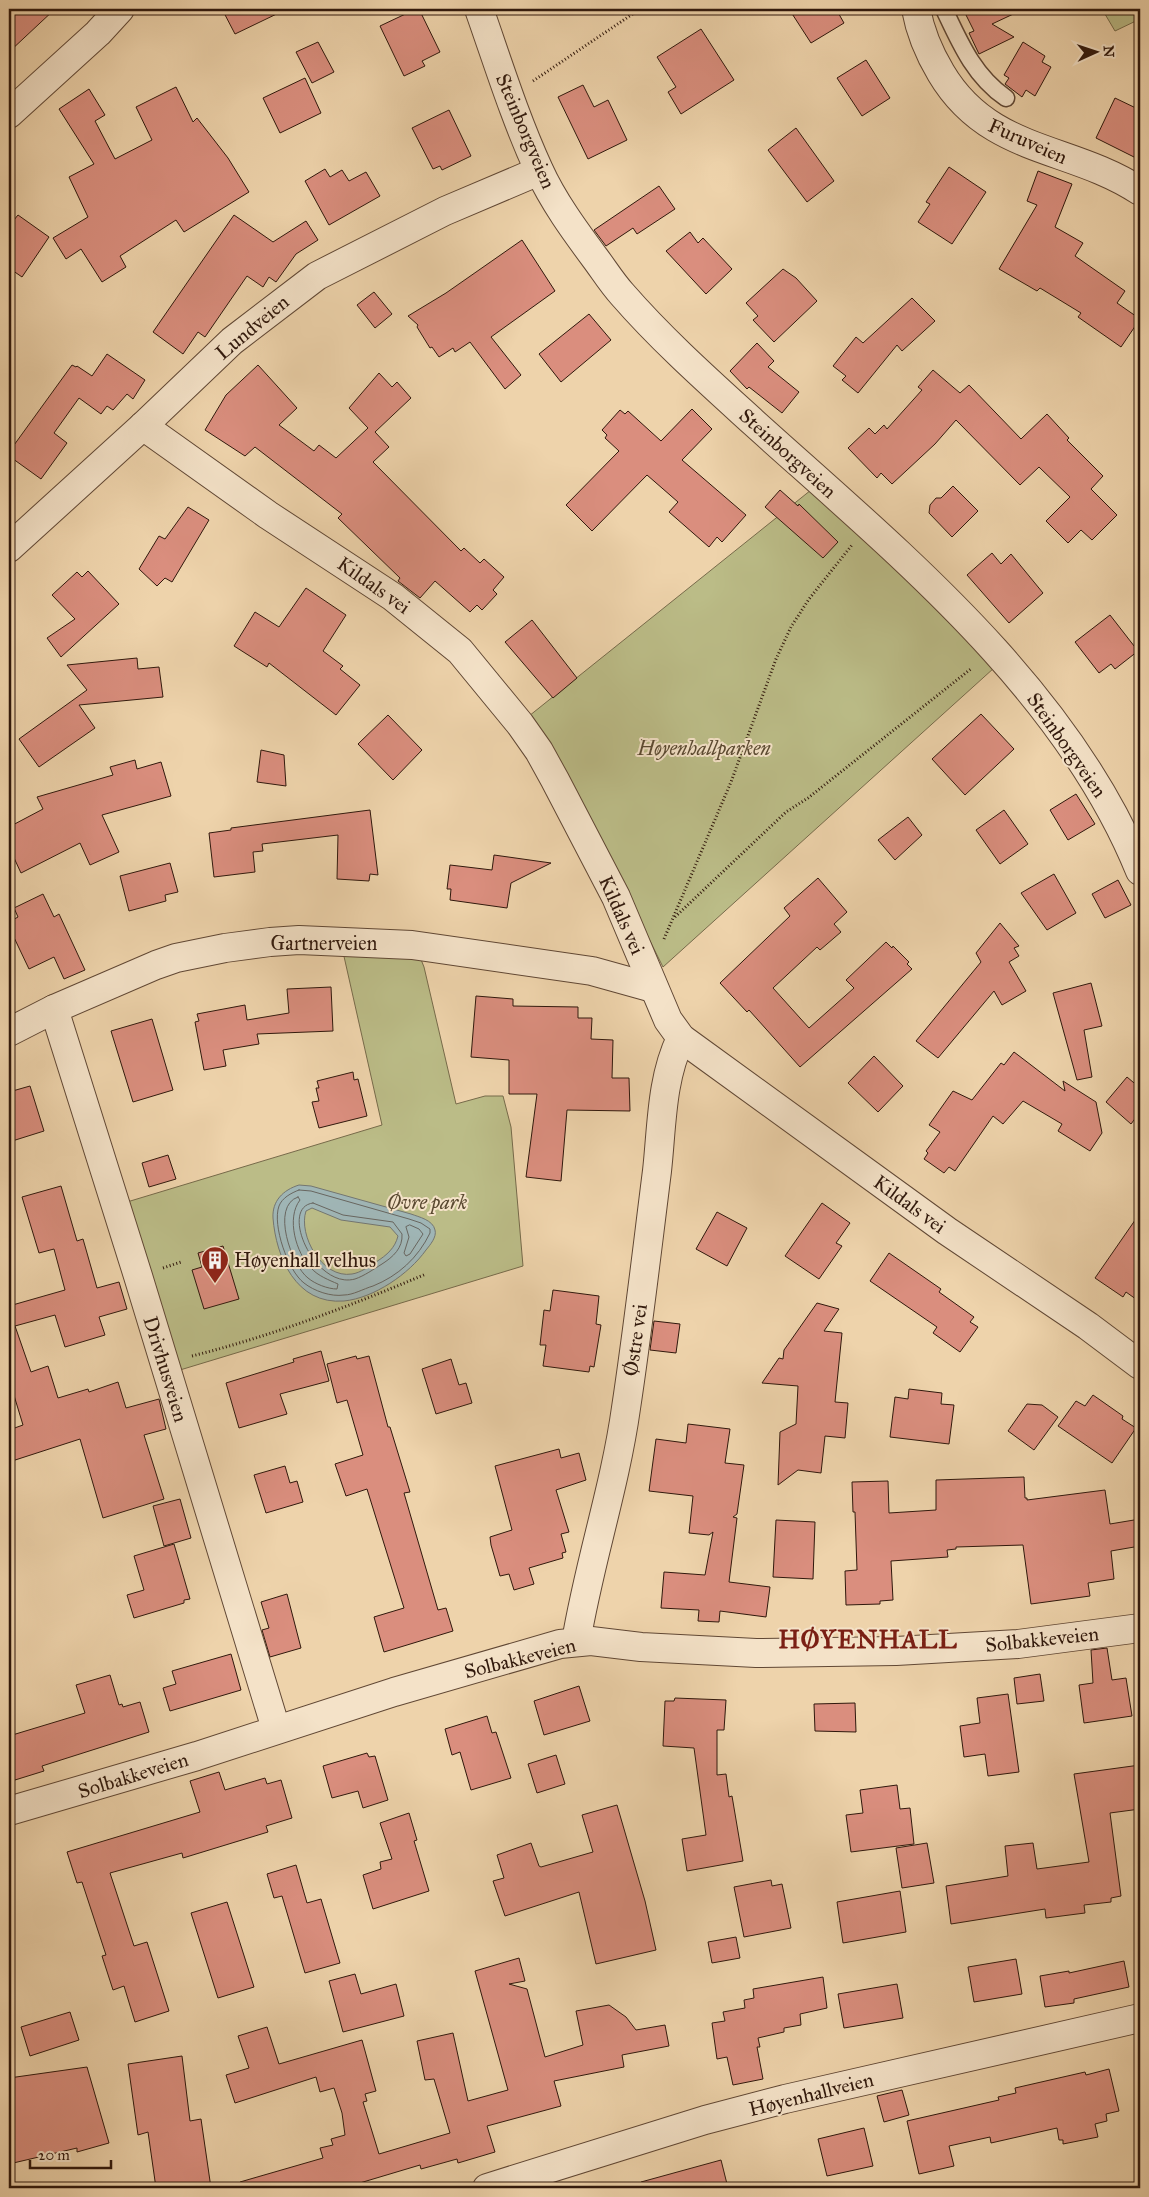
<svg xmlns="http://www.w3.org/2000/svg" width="1149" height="2197" font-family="'IM FELL Great Primer',serif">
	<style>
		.green { fill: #bbbc87; stroke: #766a4a }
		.water { fill: #9fb5b5; stroke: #737671; fill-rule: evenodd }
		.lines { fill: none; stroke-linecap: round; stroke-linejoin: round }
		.shore { stroke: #686660; stroke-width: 1 }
		.building { fill: #da8e7e; stroke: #30180c }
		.lane-casing { stroke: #604734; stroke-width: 19 }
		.street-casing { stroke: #604734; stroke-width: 30 }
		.path { stroke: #30180c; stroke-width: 3; stroke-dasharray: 1 2.5; stroke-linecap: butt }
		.lane { stroke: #f4e2c8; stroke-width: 16 }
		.street { stroke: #f4e2c8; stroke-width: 28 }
		.labels { text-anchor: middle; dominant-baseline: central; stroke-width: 4; stroke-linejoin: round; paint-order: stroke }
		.street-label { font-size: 20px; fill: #30180c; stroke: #f4e2c8 }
		.park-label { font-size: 20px; font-style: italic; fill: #5a4931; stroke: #f4e2c8 }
		.poi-label { font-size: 20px; fill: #30180c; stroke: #f4e2c8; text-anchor: start }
		.district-label { font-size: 25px; font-weight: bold; letter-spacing: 1px; fill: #7a1f14; stroke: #f4e2c8 }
	</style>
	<rect width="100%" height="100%" fill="#eed3ab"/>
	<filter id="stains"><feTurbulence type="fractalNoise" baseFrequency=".004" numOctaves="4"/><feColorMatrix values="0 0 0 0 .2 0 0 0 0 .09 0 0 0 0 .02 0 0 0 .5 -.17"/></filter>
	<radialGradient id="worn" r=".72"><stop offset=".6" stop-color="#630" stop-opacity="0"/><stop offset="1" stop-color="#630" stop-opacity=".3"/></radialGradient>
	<g class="green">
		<path d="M1102,9H1140V19L1115,31Z"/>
		<path d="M811,490L904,577L994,668L663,967L618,877L529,716Z"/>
		<path d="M343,952L420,957L424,967L456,1104L485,1096H503L511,1127L523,1266L180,1370L127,1202L382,1125Z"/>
	</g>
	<path class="water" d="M299,1185L311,1186L411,1214C419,1217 433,1220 435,1230C437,1237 430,1245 426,1250C409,1274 374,1298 344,1301C296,1305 276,1257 273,1218C272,1201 283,1190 299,1185ZM312,1208L341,1220L390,1227L398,1236C395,1248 387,1255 376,1262C370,1266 360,1273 352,1274C322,1279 298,1235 306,1211Z"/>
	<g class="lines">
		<g class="shore">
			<path d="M299,1190L311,1191L409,1219L421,1223L430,1229V1233C418,1258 398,1276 373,1286C363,1289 353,1295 344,1295C331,1297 314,1291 304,1283C288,1271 272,1225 279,1206C282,1198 291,1193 299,1190Z"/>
			<path d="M298,1197L300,1200C286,1218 296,1253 311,1268C318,1276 329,1280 338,1284L337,1289C328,1289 315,1284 308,1278C292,1266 270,1206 298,1197Z"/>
			<path d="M313,1203L343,1215L393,1222L402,1234C403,1248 393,1257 382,1264C374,1269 364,1276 355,1279C315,1290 278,1207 313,1203Z"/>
			<path d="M410,1225L419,1229L423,1234L410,1254L406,1256L404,1253L409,1237L406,1227Z"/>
		</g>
	</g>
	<g class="building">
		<path d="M9,9H55L9,52Z"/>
		<path d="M222,9H287L235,34Z"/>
		<path d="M416,9H419L440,52L422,61L425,66L404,76L380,26Z"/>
		<path d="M789,9H836L844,23L811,43Z"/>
		<path d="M963,9H1024L992,24L1014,37L979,54L969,33L974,31Z"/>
		<path d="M701,29L734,80L681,114L668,92L676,87L657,57Z"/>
		<path d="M318,42L334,72L312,83L296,52Z"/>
		<path d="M1023,42L1045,56L1042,62L1051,67L1035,96L1026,90L1022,97L1005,84L1009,78L1004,75Z"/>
		<path d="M866,60L890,98L862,116L837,78Z"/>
		<path d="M305,78L321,113L280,133L263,98Z"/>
		<path d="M583,85L594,107L608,100L627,140L588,159L558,97Z"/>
		<path d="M176,87L193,122L197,118L228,158L249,192L184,232L176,220L120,256L126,267L102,282L81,249L66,259L53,238L88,217L69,177L94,164L59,109L89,89L105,115L95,121L115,159L152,140L136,107Z"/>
		<path d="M1115,98L1140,110V160L1096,138Z"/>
		<path d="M449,110L471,156L442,170L440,166L433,169L412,128Z"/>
		<path d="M796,128L834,181L807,202L768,150Z"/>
		<path d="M949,167L986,192L952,244L918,222L930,204L926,202Z"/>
		<path d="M325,169L330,177L342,170L349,181L366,172L380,196L329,225L305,181Z"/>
		<path d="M1038,171L1072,184L1055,227L1083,243L1075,256L1125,291L1117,303L1140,319L1121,347L1078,317L1081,313L1040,288L1037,291L999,269L1037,205L1027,201Z"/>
		<path d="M659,186L675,209L637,234L633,228L606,246L594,230Z"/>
		<path d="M18,215L49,237L22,277L9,268V226Z"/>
		<path d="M234,215L273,242L306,221L318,240L296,254L276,282L269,277L263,287L247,276L205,337L198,332L183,354L153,332Z"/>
		<path d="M690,232L698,243L703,238L732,269L706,294L666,251Z"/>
		<path d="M522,240L555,291L491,337L521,375L505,389L470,342L455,352L453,348L439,357L432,347L430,348L417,327L418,325L408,316L446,293Z"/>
		<path d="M783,269L796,278L817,301L774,342L753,320L758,316L746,303Z"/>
		<path d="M374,292L392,314L375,328L357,305Z"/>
		<path d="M912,298L935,321L902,351L897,345L858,393L842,380L846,376L833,366L856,337L863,343Z"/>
		<path d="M589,314L611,340L561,382L539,354Z"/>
		<path d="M757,343L774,361L768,367L799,392L782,413L749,387L747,389L730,371Z"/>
		<path d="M107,354L145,380L133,399L127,394L113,410L107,406L101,414L79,398L54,433L67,443L41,479L9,456V452L72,365L76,367L77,366L92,376Z"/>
		<path d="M258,365L297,408L279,425L314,451L319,445L336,458L368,428L349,408L379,373L392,387L397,382L411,398L375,432L389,447L373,462L461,551L464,548L480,563L484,559L504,577L493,590L497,594L482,610L477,605L470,612L435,581L420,598L398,581L400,578L338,518L342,514L255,447L245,456L205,430L226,395Z"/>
		<path d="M933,370L960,393L969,385L1021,439L1047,414L1069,438L1067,440L1103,476L1091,489L1117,515L1092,540L1081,530L1068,543L1046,521L1070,497L1039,467L1020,485L956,420L935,444L892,484L881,473L877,478L848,448L869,428L875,434L884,425L887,429L922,390L918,387Z"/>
		<path d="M692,409L712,429L682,460L746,515L722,542L717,537L709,547L669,512L678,502L647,475L592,531L566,505L619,451L605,438L607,435L602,430L620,410L625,414L628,411L661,441Z"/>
		<path d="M953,486L978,511L952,537L929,513L930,505L936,498H941Z"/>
		<path d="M780,490L798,506L799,504L838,542L823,558L765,507Z"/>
		<path d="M188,507L209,520L172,582L165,578L157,586L139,569L159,536L165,539Z"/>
		<path d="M992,553L1001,564L1011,554L1043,593L1009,623L967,575Z"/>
		<path d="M88,571L119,604L61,657L47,638L75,619L52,595L77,572L82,577Z"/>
		<path d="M306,588L346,615L323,651L343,666L340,669L360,685L336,715L269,663L267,667L234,646L255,612L279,627Z"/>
		<path d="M1110,615L1138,651L1115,669L1111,664L1099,673L1075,642Z"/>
		<path d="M532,620L577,678L553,698L505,642Z"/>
		<path d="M137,658L138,669L159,667L163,697L79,705L95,728L39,767L19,739L87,690L67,665Z"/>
		<path d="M981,714L1014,749L965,795L932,759Z"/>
		<path d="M388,715L422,750L393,780L358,744Z"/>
		<path d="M261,750L284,755L286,786L257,782Z"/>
		<path d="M135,760L137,769L161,762L171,796L102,815L119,852L90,865L80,843L21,873L9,847V827L43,809L37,797L113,775L110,767Z"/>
		<path d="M1076,794L1095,824L1068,840L1050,810Z"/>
		<path d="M370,810L378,875L370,874L369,881L337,879L338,835L262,844L263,851L253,852L255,872L214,877L209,833L231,830V828Z"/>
		<path d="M1004,810L1028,844L1000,864L976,830Z"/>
		<path d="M908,817L922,835L895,860L878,840Z"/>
		<path d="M494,855L551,863L511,883L507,908L450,900L451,889H447L450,865L492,870Z"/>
		<path d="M170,863L178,892L165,895L166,901L129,911L120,876Z"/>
		<path d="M1054,874L1076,913L1047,930L1021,893Z"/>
		<path d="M818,878L847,912L834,924L841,932L820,950L817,947L773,988L809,1028L854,988L846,980L886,942L892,948L893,946L909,962L907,964L912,969L800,1067L749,1010L747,1012L720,983L790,916L784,908Z"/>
		<path d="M1118,880L1131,905L1105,918L1092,894Z"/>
		<path d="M43,894L54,917L59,914L85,970L64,979L54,957L29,969L9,927V922L18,917L14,908Z"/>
		<path d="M1000,923L1019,946L1014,948L1019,956L1009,962L1026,991L1002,1005L994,991L938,1058L916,1041L981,962L976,953Z"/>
		<path d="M1091,983L1102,1026L1084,1030L1092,1077L1077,1080L1053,993Z"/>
		<path d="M331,987L333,1031L257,1034L259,1044L223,1050L226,1066L204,1070L195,1022L199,1021L197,1014L245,1005L247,1020L289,1013L287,989Z"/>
		<path d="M476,996L513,999V1006L578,1007V1018H592L591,1039L613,1040L612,1078H629L630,1111L567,1110L561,1181L526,1177L537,1094H509V1060L471,1057Z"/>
		<path d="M152,1019L173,1090L133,1102L111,1031Z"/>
		<path d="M1014,1052L1065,1091L1063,1081L1096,1102L1102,1133L1090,1151L1058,1131L1062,1124L1023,1101L1003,1124L993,1116L955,1171L949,1167L944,1173L924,1159L928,1153L926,1151L940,1132L929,1125L953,1091L972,1100L1001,1063L1004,1065Z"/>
		<path d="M874,1056L903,1086L878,1112L848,1083Z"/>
		<path d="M353,1072L354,1080L358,1079L367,1116L319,1128L312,1102L319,1101L316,1088H319L317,1081Z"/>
		<path d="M1127,1077L1140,1088V1112L1131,1124L1106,1102Z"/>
		<path d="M30,1086L44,1131L9,1142V1092Z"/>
		<path d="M168,1155L176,1179L149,1187L142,1163Z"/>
		<path d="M61,1186L77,1241L83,1239L97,1288L119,1282L127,1309L99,1317L105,1335L65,1347L55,1315L15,1326L31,1372L48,1366L58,1398L88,1389L89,1392L118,1382L126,1408L159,1399L166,1429L144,1435L164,1499L103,1518L80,1439L9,1462V1430L23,1425L9,1379V1306L65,1290L54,1249L39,1253L22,1197Z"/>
		<path d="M822,1203L850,1223L836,1243L842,1246L819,1279L785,1256Z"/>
		<path d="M717,1212L747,1228L727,1266L696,1249Z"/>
		<path d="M1140,1213V1302L1126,1292L1123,1297L1095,1278Z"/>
		<path d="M223,1246L239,1299L204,1309L192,1270L202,1267L198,1253Z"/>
		<path d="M889,1253L941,1289L939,1292L974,1317L970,1322L978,1327L960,1352L933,1333L937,1327L870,1281Z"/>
		<path d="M553,1290L599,1296L596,1324L601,1325L594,1367L590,1366L589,1372L543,1366L546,1345H540L544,1310L550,1311Z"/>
		<path d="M817,1303L839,1309L824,1331L842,1333L835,1402L848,1403L845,1438L825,1436L821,1473L798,1470L778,1485L780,1432L796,1424L798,1386L762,1383L779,1358L783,1359L784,1350Z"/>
		<path d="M654,1321L680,1324L676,1353L650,1350Z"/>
		<path d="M321,1351L329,1381L280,1394L287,1414L239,1428L226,1383L294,1362L293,1359Z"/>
		<path d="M356,1356L357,1359L369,1356L388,1427H390L410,1492L404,1493L438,1610L446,1608L453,1631L384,1652L374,1617L404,1608L367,1489L346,1496L335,1464L363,1455L347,1400L337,1403L327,1364Z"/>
		<path d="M451,1359L459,1385L466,1383L472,1403L436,1414L422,1369Z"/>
		<path d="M909,1389L942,1393L941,1404L954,1405L949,1444L890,1437L895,1397L908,1399Z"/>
		<path d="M1093,1395L1123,1416L1122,1419L1136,1428L1112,1463L1058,1426L1076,1401L1085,1406Z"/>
		<path d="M1027,1404L1042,1405L1058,1417L1034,1450L1008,1431Z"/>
		<path d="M688,1424L730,1429L725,1463L744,1465L737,1514L733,1517L737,1518L729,1582L770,1587L766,1617L720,1611L719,1622L698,1621L699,1610L661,1608L664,1572L705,1575L713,1532L709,1535L689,1533L693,1496L649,1491L656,1439L686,1443Z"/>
		<path d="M559,1449L561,1458L579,1453L586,1480L556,1490L569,1532L561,1534L566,1552L562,1553L563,1558L529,1568L534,1584L514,1590L509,1574L500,1576L491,1545L490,1537L512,1530L495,1466Z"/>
		<path d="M285,1466L290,1483L297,1481L303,1502L266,1513L254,1475Z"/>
		<path d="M1024,1477L1025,1498H1027V1500L1105,1490L1110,1524L1140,1519V1546L1111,1551L1114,1579L1088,1583L1090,1596L1031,1604L1023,1545L956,1547V1549L947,1550L948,1557L891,1561L893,1600L880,1601V1604L846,1605L845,1571L857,1570L855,1512H853L852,1482L888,1481L889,1513L936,1510V1480Z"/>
		<path d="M180,1499L191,1538L164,1546L153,1506Z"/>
		<path d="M776,1520L815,1522L813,1579L773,1577Z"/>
		<path d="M174,1544L190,1599L184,1600V1603L134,1618L127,1595L144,1590L134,1556Z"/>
		<path d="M287,1594L301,1648L270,1657L262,1630L269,1628L261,1602Z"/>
		<path d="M1107,1648L1112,1680L1126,1678L1132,1716L1084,1723L1079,1685L1093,1683L1091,1650Z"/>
		<path d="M231,1654L241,1690L170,1711L163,1688L176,1684L172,1671Z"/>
		<path d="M1040,1674L1044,1701L1017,1704L1014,1678Z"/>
		<path d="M110,1675L119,1705L122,1704L123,1707L140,1702L149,1732L42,1766L44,1771L15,1780L13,1774L9,1776V1736L85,1713L76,1685Z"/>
		<path d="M579,1686L590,1721L544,1735L534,1701Z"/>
		<path d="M1008,1694L1019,1772L988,1776L985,1754L964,1757L960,1726L980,1723L977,1698Z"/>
		<path d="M675,1698L726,1700L724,1730H717V1775L726,1774L729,1797L732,1796L743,1861L687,1871L682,1839L706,1835L694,1748L663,1746L665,1701H674Z"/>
		<path d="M855,1703L856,1732L815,1731L814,1704Z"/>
		<path d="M487,1716L492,1733L496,1732L511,1778L471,1790L460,1752L452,1755L445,1729Z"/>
		<path d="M367,1753L369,1757L375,1756L388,1800L363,1808L358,1791L332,1798L323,1766Z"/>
		<path d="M556,1755L565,1784L537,1793L528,1764Z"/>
		<path d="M1140,1765V1809L1110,1813L1121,1896L1111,1898V1902L1084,1905L1085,1913L1046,1918L1045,1909L951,1924L946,1886L1008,1876L1005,1846L1033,1843L1037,1869L1089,1862L1074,1774Z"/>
		<path d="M219,1772L225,1790L265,1778L267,1784L281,1780L292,1818L266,1826L268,1832L183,1858L182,1853L110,1873L134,1946L147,1942L169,2011L135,2022L124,1986L113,1990L102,1956L106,1955L82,1882L77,1883L67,1852L200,1812L190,1781Z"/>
		<path d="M897,1785L900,1809L910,1808L914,1844L851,1852L846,1815L863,1813L860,1790Z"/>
		<path d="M617,1805L645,1901L656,1950L596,1964L579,1892L505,1916L493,1881L504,1878L497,1855L531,1843L539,1866L541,1867L593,1852L582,1815Z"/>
		<path d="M409,1813L417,1840L414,1841L429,1891L373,1909L363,1875L381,1869L380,1862L392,1859L380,1823Z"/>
		<path d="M927,1843L934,1883L902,1888L896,1848Z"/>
		<path d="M296,1865L307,1903L321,1899L340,1963L305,1973L282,1896L274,1898L267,1874Z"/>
		<path d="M771,1880L772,1886L782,1884L791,1928L744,1937L734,1887Z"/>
		<path d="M900,1891L906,1932L843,1943L837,1902Z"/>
		<path d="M227,1902L254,1987L218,1998L191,1913Z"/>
		<path d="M736,1937L740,1958L712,1963L708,1942Z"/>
		<path d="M519,1958L525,1981L509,1984L527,1989L545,2057L583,2045L576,2011L609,2005L626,2017L636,2030L665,2025L669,2046L622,2055L624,2067L554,2081L561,2106L487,2126L495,2152L458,2163L457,2159L421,2169L420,2165L343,2188H241L240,2182L323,2158L320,2148L333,2145L331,2139L345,2135L342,2113L334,2088L320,2092L316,2077L235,2103L226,2075L249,2068L238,2036L267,2027L279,2064L362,2040L376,2091L365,2094L367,2101L363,2102L379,2154L450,2133L434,2079L425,2080L417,2041L453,2033L468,2101L508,2090L475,1971Z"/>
		<path d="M1016,1959L1022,1994L974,2002L968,1967Z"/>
		<path d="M1124,1961L1129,1987L1074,1999V2003L1045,2007L1040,1976L1069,1971V1973Z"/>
		<path d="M355,1974L361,1994L396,1984L404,2016L343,2032L329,1981Z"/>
		<path d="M823,1977L827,2008L800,2014L801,2025L784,2028V2032L758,2038L760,2047H757L763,2079L733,2085L727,2057L717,2059L712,2023L725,2021L723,2012L745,2008L744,2000L754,1998L753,1989Z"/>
		<path d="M897,1984L903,2018L844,2028L838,1994Z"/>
		<path d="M70,2012L79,2040L30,2056L21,2027Z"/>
		<path d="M182,2056L190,2121L201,2119L211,2188H156L148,2132L138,2135L128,2064Z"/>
		<path d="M87,2067L109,2143L77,2152V2148L9,2164V2078Z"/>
		<path d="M1109,2069L1119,2111L1106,2114L1107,2121L1095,2124L1098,2137L1063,2144V2140H1059L1057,2128L991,2143L990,2137L949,2146L954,2166L919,2174L907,2121L999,2100L998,2097L1016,2093L1015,2088L1085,2072L1086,2075Z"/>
		<path d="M902,2090L909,2115L884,2122L877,2096Z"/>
		<path d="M864,2128L873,2166L827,2176L818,2139Z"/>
		<path d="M721,2160L728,2188H642L641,2182Z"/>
	</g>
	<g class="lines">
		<g class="lane-casing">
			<path id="lane" d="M944,9C960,43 974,76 1006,98"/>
		</g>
		<g class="street-casing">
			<g id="street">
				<path d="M479,9C498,63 515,118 539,170C553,201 575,231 595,258C604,270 612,283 622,294C662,340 708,381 753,422C896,551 1066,688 1140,871"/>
				<path d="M916,9C920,31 929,53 941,73C989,154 1070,145 1140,191"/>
				<path d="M9,114L98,33L120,9"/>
				<path d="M143,426L268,515L393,597L460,651L520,724L539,751L555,780L616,897L668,1020L681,1038L947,1231L1088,1326L1140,1365"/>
				<path d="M9,548L143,426L232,341L317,276L445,211L539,171"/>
				<path d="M54,1009L138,1276L276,1729"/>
				<path d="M9,1032L54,1009L156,965L176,958L225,948L270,942L299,940L412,945L592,971L653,988"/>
				<path d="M576,1642C589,1563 615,1487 626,1408C638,1329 647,1250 657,1171C662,1126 661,1079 681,1038"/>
				<path d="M9,1811L197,1756L394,1692L560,1644L591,1641L641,1647L756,1653L896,1651L1018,1644L1140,1628"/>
				<path d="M487,2188L705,2120L785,2099L1140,2018"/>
			</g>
		</g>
		<g class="path">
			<path d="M533,81L640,9"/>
			<path d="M675,917L786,812L808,798L972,668"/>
			<path d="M664,939L731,782L776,659L791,627L809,599L852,545"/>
			<path d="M163,1268L181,1262"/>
			<path d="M192,1356C272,1336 350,1306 426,1274"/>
		</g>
		<use href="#lane" class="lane"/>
		<use href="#street" class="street"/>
	</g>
	<defs>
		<g id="building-pin" transform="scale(1.4375)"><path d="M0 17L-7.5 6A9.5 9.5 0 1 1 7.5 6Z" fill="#8f2418" stroke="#f4e2c8"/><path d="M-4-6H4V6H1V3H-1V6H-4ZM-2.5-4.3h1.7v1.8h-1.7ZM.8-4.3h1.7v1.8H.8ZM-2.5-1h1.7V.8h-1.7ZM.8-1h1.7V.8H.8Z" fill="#fff"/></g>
	</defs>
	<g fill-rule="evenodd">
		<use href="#building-pin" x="215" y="1260"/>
	</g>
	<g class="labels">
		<g class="street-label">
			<text transform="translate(526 131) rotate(67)">Steinborgveien</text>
			<text transform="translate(1028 141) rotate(24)">Furuveien</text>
			<text transform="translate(252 327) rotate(-40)">Lundveien</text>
			<text transform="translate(788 453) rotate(42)">Steinborgveien</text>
			<text transform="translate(374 585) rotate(35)">Kildals vei</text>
			<text transform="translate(1067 745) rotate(55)">Steinborgveien</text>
			<text transform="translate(622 915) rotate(66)">Kildals vei</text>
			<text x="324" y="943">Gartnerveien</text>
			<text transform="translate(910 1204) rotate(36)">Kildals vei</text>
			<text transform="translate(635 1340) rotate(-82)">Østre vei</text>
			<text transform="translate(166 1369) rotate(73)">Drivhusveien</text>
			<text transform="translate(1042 1639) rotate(-6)">Solbakkeveien</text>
			<text transform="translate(520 1658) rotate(-14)">Solbakkeveien</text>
			<text transform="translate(133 1775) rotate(-17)">Solbakkeveien</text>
			<text transform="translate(811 2094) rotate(-14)">Høyenhallveien</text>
		</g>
		<g class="park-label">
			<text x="704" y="748">Høyenhallparken</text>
			<text x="427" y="1202">Øvre park</text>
		</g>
		<g class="poi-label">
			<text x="234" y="1260">Høyenhall velhus</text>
		</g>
		<g class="district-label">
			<text x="868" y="1639">HØYENHALL</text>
		</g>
	</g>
	<rect width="1149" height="2197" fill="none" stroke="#eed3ab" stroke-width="30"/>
	<rect x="10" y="10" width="1129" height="2177" fill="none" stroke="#30180c" stroke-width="2.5"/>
	<rect x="15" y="15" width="1119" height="2167" fill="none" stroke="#30180c"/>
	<g transform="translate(1096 52) rotate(87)" stroke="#f4e2c8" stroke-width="4" paint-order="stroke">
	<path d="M0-4L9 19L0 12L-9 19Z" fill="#30180c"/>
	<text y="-8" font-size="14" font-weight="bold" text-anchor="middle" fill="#30180c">N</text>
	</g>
	<path d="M30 2160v8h81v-8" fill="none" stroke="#30180c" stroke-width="2.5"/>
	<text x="38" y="2160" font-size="15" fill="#30180c" stroke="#f4e2c8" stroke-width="4" paint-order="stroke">20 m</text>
	<rect width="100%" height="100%" filter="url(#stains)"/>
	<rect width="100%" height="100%" fill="url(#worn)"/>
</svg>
